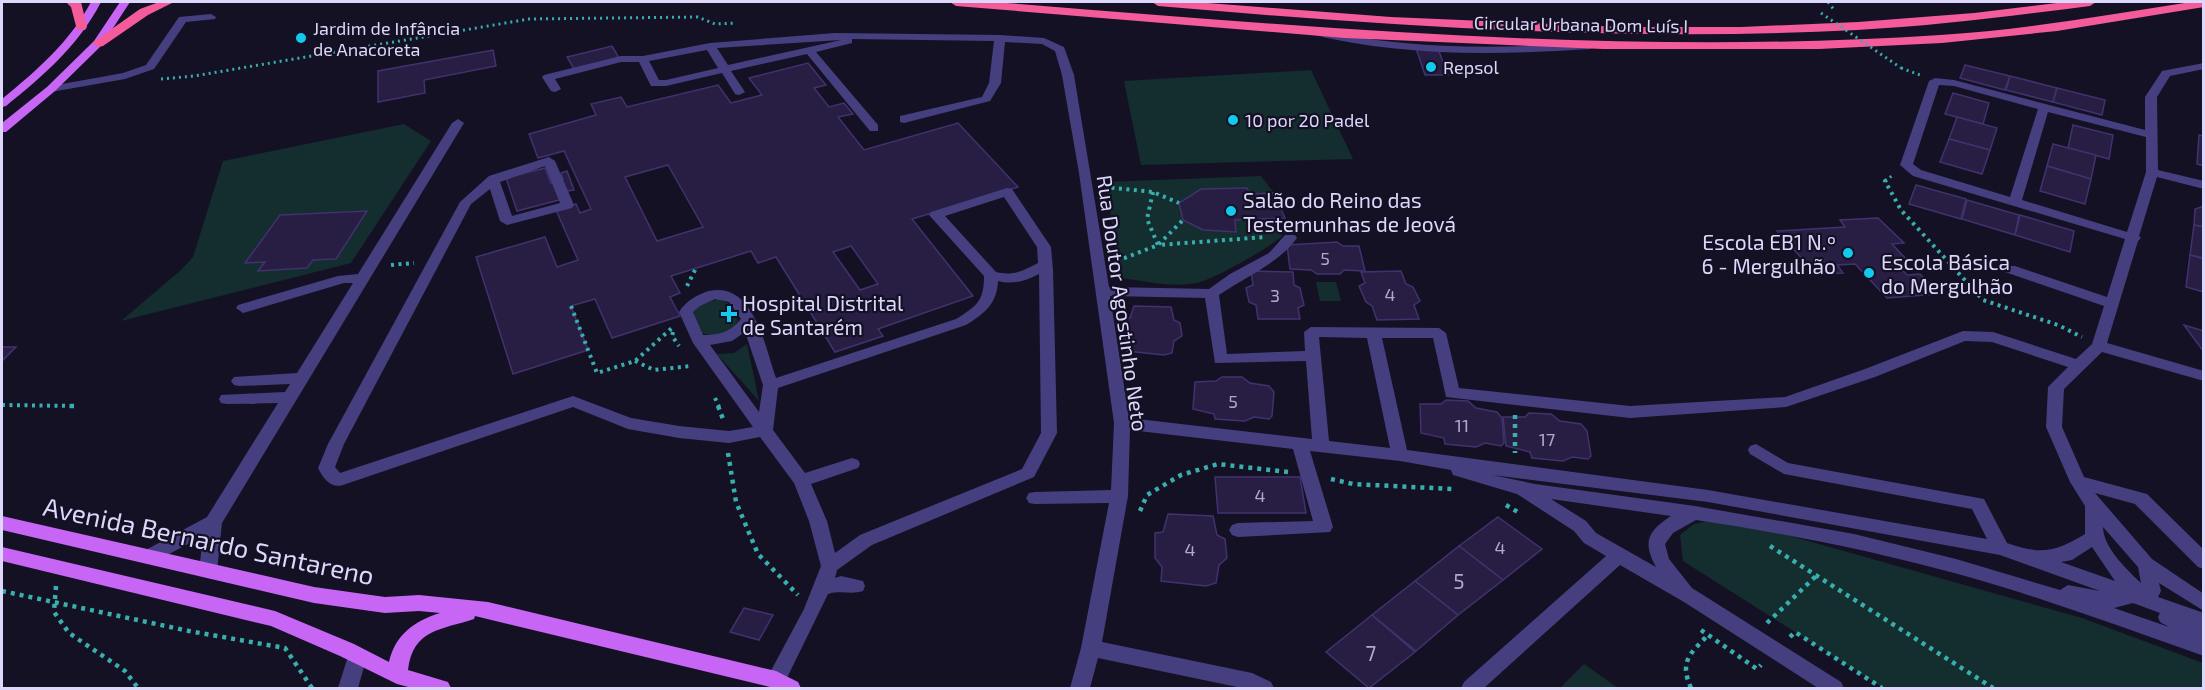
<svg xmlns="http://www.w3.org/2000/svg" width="2205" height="690" font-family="'Exo 2',sans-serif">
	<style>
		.green { fill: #142d2e }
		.building { fill: #281e44; stroke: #41326e; stroke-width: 1.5; fill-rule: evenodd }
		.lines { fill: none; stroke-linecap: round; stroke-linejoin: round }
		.path-far2 { stroke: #38aeae; stroke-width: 3; stroke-dasharray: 2 4; stroke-linecap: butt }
		.path-far1 { stroke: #38aeae; stroke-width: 4; stroke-dasharray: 3 4.5; stroke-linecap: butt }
		.path { stroke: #38aeae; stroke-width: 4.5; stroke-dasharray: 4 5; stroke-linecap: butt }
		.minor { fill: #453f80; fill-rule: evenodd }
		.major { fill: #c766f4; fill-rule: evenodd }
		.highway { fill: #f35b9b; fill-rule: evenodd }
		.path-bridge { stroke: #38aeae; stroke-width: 3; stroke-dasharray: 2 4; stroke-linecap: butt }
		.poi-dot { fill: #11caed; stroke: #151124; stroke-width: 2 }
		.labels { text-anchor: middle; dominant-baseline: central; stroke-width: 4.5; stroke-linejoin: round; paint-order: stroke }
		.far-street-label { font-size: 18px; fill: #ddd7fc; stroke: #151124 }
		.far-poi-label { font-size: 18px; fill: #ddd7fc; stroke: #151124; text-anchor: start }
		.number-label { font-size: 18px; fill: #b0a9ce }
		.poi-label { font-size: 21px; fill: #ddd7fc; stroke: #151124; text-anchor: start }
		.street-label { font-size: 21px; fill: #ddd7fc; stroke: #151124 }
		.near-number-label { font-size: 21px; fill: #b0a9ce }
		.near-street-label { font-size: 26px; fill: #ddd7fc; stroke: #151124 }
	</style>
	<rect width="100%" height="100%" fill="#151124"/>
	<g class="green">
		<path d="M1311,70L1353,159L1141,165L1124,81Z"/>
		<path d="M404,124L431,141L351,263L121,321L181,270L193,257L223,161Z"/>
		<path d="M1261,176L1274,193L1250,194L1247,188L1201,189L1179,203L1183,220L1203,230L1236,232L1235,220L1275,219L1282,236C1269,248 1213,280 1196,283C1173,288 1145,281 1121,278L1105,182Z"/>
		<path d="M1316,282H1336L1341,301H1320Z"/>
		<path d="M717,299L728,303L738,321C729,335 715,337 700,333L692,315L699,305Z"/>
		<path d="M747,344L759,401L717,354L734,353Z"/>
		<path d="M1716,519H1730L2082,618L2203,663V688H1883L1683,561L1680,535L1694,524Z"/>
		<path d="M1584,664L1618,688H1560Z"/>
	</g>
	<g class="building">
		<path d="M612,46L619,58L574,69L567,57Z"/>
		<path d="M1416,48L1438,49L1448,75H1425Z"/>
		<path d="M493,50L496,66L424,80L425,93L378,102V71Z"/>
		<path d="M808,63L826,85L814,88L829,107L844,103L853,114L838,117L864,150L958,123L1018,187L912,219L973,296L878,329L883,336L835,352L776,257L758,263L751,251L671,276L680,293L670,297L680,316L612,338L595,299L571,306L588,350L513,374L476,257L545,237L557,267L578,260L556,210L576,204L580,213L591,209L564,151L538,158L529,134L596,115L591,104L621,97L627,107L718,85L731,103L762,95L749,78ZM668,165L703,227L657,241L625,177ZM851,246L878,284L860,290L833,252Z"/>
		<path d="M1965,65L2010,76L2005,90L1960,78Z"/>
		<path d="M2010,76L2057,88L2053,102L2006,90Z"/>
		<path d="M2057,88L2105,100L2102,115L2053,102Z"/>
		<path d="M1953,93L1989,103L1983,124L1945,114Z"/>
		<path d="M1957,117L1997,128L1990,150L1949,139Z"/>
		<path d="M2073,125L2113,135L2109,159L2068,148Z"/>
		<path d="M2199,135L2204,136V166L2197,164Z"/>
		<path d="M1949,139L1990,150L1982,174L1940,162Z"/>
		<path d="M2053,144L2096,155L2091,179L2047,166Z"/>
		<path d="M2047,166L2091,179L2085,204L2040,191Z"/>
		<path d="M545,168L551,183L563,179L561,173L567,171L574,190L568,191L559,200L517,211L506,178Z"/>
		<path d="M1916,185L1966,199L1961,219L1909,204Z"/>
		<path d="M1247,188L1250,194L1274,193L1285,218L1235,220L1236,232L1203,230L1183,220L1179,203L1201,189Z"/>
		<path d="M1967,200L2019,215L2015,235L1962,219Z"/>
		<path d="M2204,206V227L2194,225L2195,209Z"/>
		<path d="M367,211L336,259L313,260L307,268L258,271L265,262L245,263L280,215Z"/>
		<path d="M2020,215L2074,231L2070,252L2015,235Z"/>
		<path d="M1878,218L1904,243L1892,244L1908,261L1894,262L1907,275L1920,274L1940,294L1887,298L1855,264L1837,265L1843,273L1816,274L1777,231L1845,227L1840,220Z"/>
		<path d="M2194,225L2204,227V258L2190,255Z"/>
		<path d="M1337,242L1343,246H1359L1365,271L1344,270L1340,274H1317L1311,270L1290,269L1287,245Z"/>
		<path d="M2190,255L2204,259V292L2186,287Z"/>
		<path d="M1251,271L1293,272L1294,285L1300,288L1304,305L1298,308L1300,319H1258L1256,305L1249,302L1246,288L1253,285Z"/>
		<path d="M1401,271L1406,284L1413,287L1420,301L1414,305L1419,319L1377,320L1372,306L1366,302L1359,286L1365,283L1361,272Z"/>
		<path d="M1134,306L1171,307L1174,320L1180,323L1182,336L1174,341L1172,353L1164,355L1127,351L1128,342L1122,336V319L1130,318Z"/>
		<path d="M2184,325L2204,331V352Z"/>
		<path d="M2,347H16L2,361Z"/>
		<path d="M1222,377H1242L1250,383L1269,386L1274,392L1272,416L1269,419L1254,417L1245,421L1215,419L1214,414L1193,409L1195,382L1216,381Z"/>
		<path d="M1446,400L1468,401L1476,408L1497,412L1502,418L1504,443L1501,446L1485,443L1476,447L1445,444L1444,438L1421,433L1420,404H1441Z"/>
		<path d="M1529,413L1551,414L1560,421L1581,424L1587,431L1591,456L1588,459L1572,457L1563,461L1532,458L1530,452L1506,446L1503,417H1525Z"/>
		<path d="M1215,477H1300L1306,513H1218Z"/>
		<path d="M1168,514L1213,516L1217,535L1225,539L1227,558L1219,565L1216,583L1206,586L1161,581L1162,567L1155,558V533L1163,532Z"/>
		<path d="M1498,517L1542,549L1503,580L1459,546Z"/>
		<path d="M1459,546L1503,580L1458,615L1415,581Z"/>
		<path d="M1415,581L1458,615L1416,651L1372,615Z"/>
		<path d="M744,608L773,615L759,640L730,632Z"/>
		<path d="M1372,615L1415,652L1369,688L1326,652Z"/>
	</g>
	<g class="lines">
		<g class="path-far2">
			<path d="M1828,2L1835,11"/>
			<path d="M1901,68L1920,75"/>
			<path d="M161,79L194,76L529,19L698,17L715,24L736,23"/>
			<path d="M1885,181L1893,175"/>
		</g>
		<g class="path-far1">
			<path d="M1887,180L1885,181L1901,210L1983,300L2058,325L2082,337"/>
			<path d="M1104,187L1153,192L1179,203"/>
			<path d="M1153,192L1147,219L1158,245L1266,237"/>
			<path d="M1117,261L1158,245L1183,220"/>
			<path d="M391,265L414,263"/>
			<path d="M687,286L696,268"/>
			<path d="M571,306L597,373L635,361L674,326"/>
			<path d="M673,332L672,336L679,346"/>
			<path d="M635,361L654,370L691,366"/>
			<path d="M715,398L719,407"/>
			<path d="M2,405L75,406"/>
		</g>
		<g class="path">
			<path d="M70,406H75"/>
			<path d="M718,406L723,419"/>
			<path d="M1515,415V453"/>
			<path d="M728,453L736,502L758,554L798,595"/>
			<path d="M1331,479L1353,484L1452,489"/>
			<path d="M1506,505L1521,514"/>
			<path d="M1140,511L1147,495L1181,475L1218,464L1288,472"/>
			<path d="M1770,546L1993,688"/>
			<path d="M56,586L54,612L69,633L125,671L138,688"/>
			<path d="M2,591L189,631L285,648L312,688"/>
			<path d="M1767,623L1816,576"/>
			<path d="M1701,630L1757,669L1761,665"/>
			<path d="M1790,637L1795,632L1882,688"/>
			<path d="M1691,688C1679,661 1690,654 1708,635"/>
		</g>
		<g class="minor">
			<path d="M211,14L216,17L215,19L186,22L154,69L125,79L51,92L45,89L51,86L123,73L146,65L179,17Z"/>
			<path d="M1310,28C1403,50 1495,49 1590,43L1595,46L1590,49C1494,55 1401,57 1306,33V29Z"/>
			<path d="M835,33L1000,35L1044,38L1064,47L1074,75L1109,287L1209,289L1230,274L1269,253L1285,235H1295L1297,238C1277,265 1246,276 1219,295L1227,354L1305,351L1304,332L1311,327L1439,328L1446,333L1459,388L1630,406L1785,397L1865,369L1963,331L1993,332L2076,359L2092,344L2104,306L2005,272L2003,269L2005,266H2015L2107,297L2125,239L1913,176L1900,165L1929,81L1935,78L1954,80L2145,130V97L2162,71L2204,63V69L2170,76L2157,97L2158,170L2204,181V189L2157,177L2139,236L2141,238L2138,241L2107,343L2204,371V381L2102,352L2064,389L2062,427L2084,477L2147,494L2204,550V569L2198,567L2135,504L2095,493L2152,559L2204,594V611L2159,583L2161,591L2158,597L2204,613V656C2121,627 2039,596 1954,573C1869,550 1783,533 1696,520L1673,533L1665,544L1669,559L1692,588L1841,682L1844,688H1818L1684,602L1620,565L1484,688H1461L1464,682L1606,556L1584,543L1574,531L1517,494L1453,475L1451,470L1400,461L1310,451L1333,527L1330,532L1238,537L1232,535L1229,530L1232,525L1238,523L1313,521L1293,449L1130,430L1128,496L1102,642L1252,673L1271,682L1274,688H1242L1098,658L1090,688H1070L1081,648L1109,503L1035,504L1029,503L1026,498L1029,493L1035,492L1111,490L1114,423L1079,173L1062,75L1055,51L1042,44L1005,42L1001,83L990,101L904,123L900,122V116L982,97L989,83L994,41L852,39V43L816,52L878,125V131H870L807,54L731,71L745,92L739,95L735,94L722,73L666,86H651L639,62H621L555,79L561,89L555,92L551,91L542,77L544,75L621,56H643L710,43ZM841,40L728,65L717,48ZM707,50L718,68L666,80H659L649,61ZM1939,85L1954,86L2038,109L2010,197L1921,170L1913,164ZM2048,112L2146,137V172L2127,232L2022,200ZM1110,296L1205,298L1215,363L1306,361L1312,439L1129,418ZM1319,337L1367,338L1390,448L1329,441ZM1382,338H1433L1446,397L1630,418L1786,407L1875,377L1965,341L1992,342L2068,367L2048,387L2046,427L2070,482L2085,506V534C2056,552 2040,555 2007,543L1984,499L1788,463L1756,444L1750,446L1748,450L1750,454L1784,474L1972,509L1987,539L1708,490L1407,450ZM1492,475L1708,502L2000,555L2100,591L2068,585L2060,590L1956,559L1854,534L1695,506L1535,484ZM1551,499L1671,516C1648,531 1642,542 1656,567L1596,533L1586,521ZM2103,527L2138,567L2141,583C2127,570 2103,547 2103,527ZM2092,547L2115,581L2061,562L2072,560ZM2133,603L2160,613L2158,617L2160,622L2169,627L2114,608Z"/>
			<path d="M458,119L464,123L222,523L217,571L214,576L208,578L202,576L199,571L203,536L154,562L148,564L142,562L139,557L142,552L207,517L278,403L227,404L221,403L219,399L221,395L285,392L290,384L239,386L234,385L231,381L234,377L297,373L353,283H344L243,313L236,308L238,305L338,276L358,274L452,123Z"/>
			<path d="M549,157L555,161L574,205L572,208L507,225L500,221L490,189L471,204L344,444L335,467L340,473L573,396L631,418L679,426L729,431L753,427L693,343L679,312C686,301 696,295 709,291C754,281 765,347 776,378L956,319C977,306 984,301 984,276L929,215L931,212L1007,188L1012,189L1051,247L1053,270L1057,433L1034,477L872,545L837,570L835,578L841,576L863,581L865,586L863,591C851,595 842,590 828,594L783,686L776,688L769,686L766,680L804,609L821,566L809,521L794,483L760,437L729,443L679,438L628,429L573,407L343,485C331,489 323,478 318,468L328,444L460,202L489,176ZM545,166L560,203L512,216L500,182ZM1004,197L1037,247L1038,263C1023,271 1013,276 996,272L945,216ZM1039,274L1041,433L1022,469L860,535L835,553L827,521L811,484L858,468L860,464L858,460L852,458L805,473L773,430L778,388L966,325C984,314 997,304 998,281C1013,285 1026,281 1039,274ZM715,299L729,302L741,319C730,332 720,335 703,335L693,312L700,306ZM745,332L763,385L759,412L710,345L732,341Z"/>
			<path d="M357,648L364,650L367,656L358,688H338L350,650Z"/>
		</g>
		<g class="major">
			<path d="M91,2H101C79,45 43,76 6,106L2,107V99C36,71 70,42 91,2Z"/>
			<path d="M120,2H130L102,45L55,91L6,132H2V123L47,87L94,41Z"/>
			<path d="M2,516L314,587L385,597L419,595L488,602L776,671L798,682L801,688H774L475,616L474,619C441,630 413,629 408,670L448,682L451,688H412L397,684L340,656L271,626L2,561V547L275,611L354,644L389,662C395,635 414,621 440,613L419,611L385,613L314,603L2,530Z"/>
		</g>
		<g class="highway">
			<path d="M66,2H81L87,27L85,30H77L71,7Z"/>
			<path d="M159,2H174L148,15L103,46L98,47L92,43L140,9Z"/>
			<path d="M950,2H995C1309,27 1624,56 1940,35C2024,30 2107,15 2191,2H2204V7L2057,31L1942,43L1819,49H1603L1345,38L956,6Z"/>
			<path d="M1152,2H1195L1391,17L1624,27H1741L1858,22L1974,13L2065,2H2096L2090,6C2012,16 1935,26 1857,30C1623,42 1390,26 1158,6Z"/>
		</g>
		<path class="path-bridge" d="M1821,13L1901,68"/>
	</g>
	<g class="poi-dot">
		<circle cx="301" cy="38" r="6"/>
		<circle cx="1431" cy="67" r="6"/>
		<circle cx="1233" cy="120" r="6"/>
		<circle cx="1231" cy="211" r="6"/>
		<circle cx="1848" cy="253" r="6"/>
		<circle cx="1869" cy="273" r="6"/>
		<path d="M726 305h6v6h6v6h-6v6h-6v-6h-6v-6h6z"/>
	</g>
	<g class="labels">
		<g class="far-street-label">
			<text transform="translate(1581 24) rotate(1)">Circular Urbana Dom Luís I</text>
		</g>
		<g class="far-poi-label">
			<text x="313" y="28">Jardim de Infância<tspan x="313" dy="21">de Anacoreta</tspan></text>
			<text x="1443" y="67">Repsol</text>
			<text x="1245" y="120">10 por 20 Padel</text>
		</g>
		<g class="number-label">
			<text x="1325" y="258">5</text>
			<text x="1390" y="294">4</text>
			<text x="1275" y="295">3</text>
			<text x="1233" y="401">5</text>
			<text x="1462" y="425">11</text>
			<text x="1547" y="439">17</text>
			<text x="1260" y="495">4</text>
			<text x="1500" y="547">4</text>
			<text x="1190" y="549">4</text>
		</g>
		<g class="poi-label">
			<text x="1243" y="199">Salão do Reino das<tspan x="1243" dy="24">Testemunhas de Jeová</tspan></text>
			<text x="1836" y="241" text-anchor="end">Escola EB1 N.º<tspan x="1836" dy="24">6 - Mergulhão</tspan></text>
			<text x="1881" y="261">Escola Básica<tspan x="1881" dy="24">do Mergulhão</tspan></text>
			<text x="742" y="302">Hospital Distrital<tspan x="742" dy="24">de Santarém</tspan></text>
		</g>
		<g class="street-label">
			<text transform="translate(1123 303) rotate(82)">Rua Doutor Agostinho Neto</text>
		</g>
		<g class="near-number-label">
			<text x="1459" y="580">5</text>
			<text x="1371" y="652">7</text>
		</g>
		<g class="near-street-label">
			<text transform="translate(209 540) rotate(12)">Avenida Bernardo Santareno</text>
		</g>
	</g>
	<rect width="2205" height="690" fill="none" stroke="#ddd7fc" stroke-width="6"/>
</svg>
